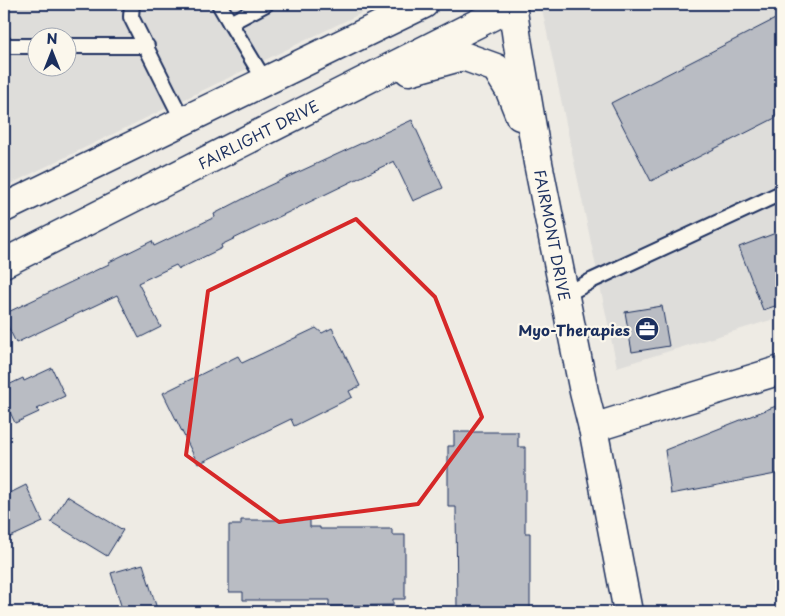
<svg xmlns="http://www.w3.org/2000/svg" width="785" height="616" font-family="'Playpen Sans',sans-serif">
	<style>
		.built { fill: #deddda; fill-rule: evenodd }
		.building { fill: #b9bcc3; stroke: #1b2f5e }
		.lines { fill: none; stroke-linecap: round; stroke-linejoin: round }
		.service-casing { stroke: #1b2f5e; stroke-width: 18 }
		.tertiary-casing { stroke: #1b2f5e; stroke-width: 31 }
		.trunk-casing { stroke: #1b2f5e; stroke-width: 31 }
		.service { stroke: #fbf7ec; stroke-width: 14 }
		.tertiary { stroke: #fbf7ec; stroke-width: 28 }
		.trunk { stroke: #fbf7ec; stroke-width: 28 }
		.marked { fill: none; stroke: #d62828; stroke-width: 4; stroke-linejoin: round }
		.labels { text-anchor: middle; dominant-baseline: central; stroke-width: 4.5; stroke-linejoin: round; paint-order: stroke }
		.street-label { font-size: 15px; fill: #1b2f5e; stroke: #fbf7ec }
		.poi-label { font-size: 15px; font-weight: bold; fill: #1b2f5e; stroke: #fbf7ec; text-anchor: end }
	</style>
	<rect width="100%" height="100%" fill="#eeebe4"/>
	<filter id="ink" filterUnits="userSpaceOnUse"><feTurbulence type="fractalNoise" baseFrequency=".02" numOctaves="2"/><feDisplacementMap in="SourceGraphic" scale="10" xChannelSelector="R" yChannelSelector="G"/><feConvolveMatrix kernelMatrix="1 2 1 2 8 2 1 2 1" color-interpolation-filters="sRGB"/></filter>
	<g filter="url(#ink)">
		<g class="built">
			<path d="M4,4H380L4,187ZM38,38H68V68H38Z"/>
			<path d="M541,4H781V317L617,367Z"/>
		</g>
		<g class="building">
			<path d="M781,16V115L651,181L611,103Z"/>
			<path d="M412,120L443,188L413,201L394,161L221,245L222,248L179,269L176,265L138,283L161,327L139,338L117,295L16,343L4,318V314L109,264V262L152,241L154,246L215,217L214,214L266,187Z"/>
			<path d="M781,231V304L763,310L739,247Z"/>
			<path d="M662,306L669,346L632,352L625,312Z"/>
			<path d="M316,328L322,333L332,328L360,386L349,391L352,397L294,426L291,419L198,464L163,393L238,356L242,363Z"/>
			<path d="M52,368L65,396L37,409L39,412L15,423L4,399V387L23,378L24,381Z"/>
			<path d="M781,404V473L671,494L665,450Z"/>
			<path d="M454,432H518V447H525V533H530V610H457L456,507H448V446H454Z"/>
			<path d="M26,485L43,522L4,540V496Z"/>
			<path d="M67,496L123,530L107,556L51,522Z"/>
			<path d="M241,520H310V527H320V529H392V535H405V599H393V605L329,606V600H243V592H229V525H241Z"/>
			<path d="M143,564L158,612H123L111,573Z"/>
		</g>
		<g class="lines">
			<g class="service-casing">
				<g id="service">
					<path d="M132,4L131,17L183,121"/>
					<path d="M219,4L230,23"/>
					<path d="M4,46H38"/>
					<path d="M68,46H147"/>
					<path d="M265,81L230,23L266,4"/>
					<path d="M565,295L593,280L781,193"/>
				</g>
			</g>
			<g class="tertiary-casing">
				<g id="tertiary">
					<path d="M512,4L517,39L538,163L584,392L593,428L628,612"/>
					<path d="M409,71L463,56L496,68L510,91L520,116"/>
					<path d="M4,208L424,4"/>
					<path d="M4,263L512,6"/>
				</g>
			</g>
			<g class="trunk-casing">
				<path id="trunk" d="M593,428L781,370"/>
			</g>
			<use href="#service" class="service"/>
			<use href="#tertiary" class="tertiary"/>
			<use href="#trunk" class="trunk"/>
		</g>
	</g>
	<path class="marked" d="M356,219L435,297L482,417L418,504L279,522L186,455L208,291Z"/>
	<defs>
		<g id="office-disc" transform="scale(1.25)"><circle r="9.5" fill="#1b2f5e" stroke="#fbf7ec"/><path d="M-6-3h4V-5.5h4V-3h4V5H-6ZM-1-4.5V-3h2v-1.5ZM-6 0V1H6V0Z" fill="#fff"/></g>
	</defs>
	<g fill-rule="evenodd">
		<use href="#office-disc" x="647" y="329"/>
	</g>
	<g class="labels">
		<g class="street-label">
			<text transform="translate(258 134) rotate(-27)">FAIRLIGHT DRIVE</text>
			<text transform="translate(553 235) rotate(79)">FAIRMONT DRIVE</text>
		</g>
		<g class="poi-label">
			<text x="630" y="329">Myo-Therapies</text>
		</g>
	</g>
	<rect width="785" height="616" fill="none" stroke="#fbf7ec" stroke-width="20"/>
	<rect x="10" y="10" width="765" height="596" fill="none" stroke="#1b2f5e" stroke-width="2" filter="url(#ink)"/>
	<g transform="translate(52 52)"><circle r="24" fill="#fbf7ec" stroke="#a1a7b3"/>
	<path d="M0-4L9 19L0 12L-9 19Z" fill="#1b2f5e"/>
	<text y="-8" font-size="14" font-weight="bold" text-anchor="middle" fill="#1b2f5e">N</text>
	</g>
</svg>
